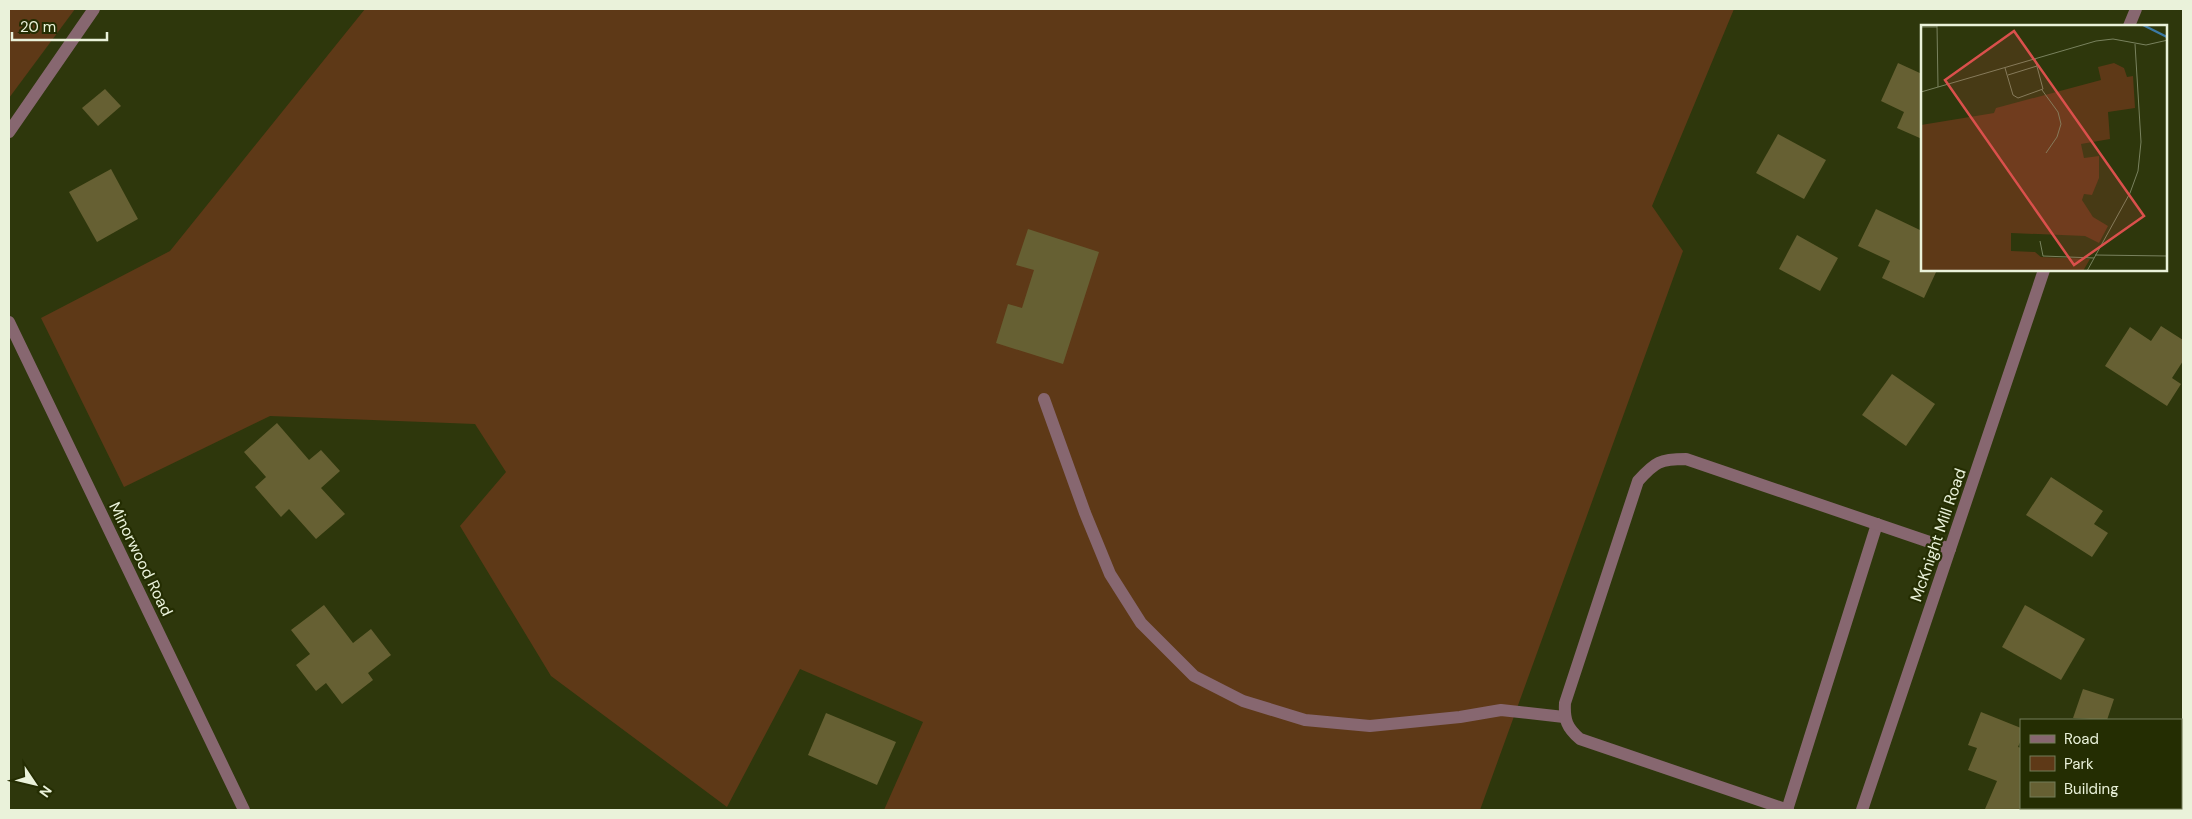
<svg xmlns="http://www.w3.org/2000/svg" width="2192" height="819" font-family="'DM Sans',sans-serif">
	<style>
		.green { fill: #5e3917 }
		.building { fill: #666033 }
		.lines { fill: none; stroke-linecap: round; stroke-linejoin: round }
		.service { stroke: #876770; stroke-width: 12 }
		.minor { stroke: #876770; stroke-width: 12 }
		.tertiary { stroke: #876770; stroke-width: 12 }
		.labels { text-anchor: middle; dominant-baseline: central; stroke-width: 4.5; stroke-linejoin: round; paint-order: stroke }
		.street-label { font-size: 16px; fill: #eaf2da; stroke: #242d02 }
		.inset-river { fill: none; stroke: #3c7aa6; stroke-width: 2.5 }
		.inset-road { fill: none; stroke: #79825e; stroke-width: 1 }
		.view { fill: #da504c; fill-opacity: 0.15; stroke: #da504c; stroke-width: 2.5 }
		.inset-edge { fill: none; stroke: #eaf2da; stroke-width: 2.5 }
	</style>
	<rect width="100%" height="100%" fill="#2e370c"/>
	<g class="green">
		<path d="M9,9H75L9,98Z"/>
		<path d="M365,9H1734L1652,206L1683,251L1480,810H884L923,722L800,669L727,807L551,676L460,526L506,472L475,424L270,416L124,487L41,318L170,251Z"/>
	</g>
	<g class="building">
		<path d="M1898,63L1922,74V139L1897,128L1904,112L1881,101Z"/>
		<path d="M105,89L121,106L98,126L82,108Z"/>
		<path d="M1778,134L1826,160L1804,199L1756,173Z"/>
		<path d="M111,169L138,219L97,242L69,192Z"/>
		<path d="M1876,209L1922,231V270H1937L1924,298L1882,278L1890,261L1858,246Z"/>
		<path d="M1028,229L1099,252L1063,364L996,343L1008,304L1022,308L1034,270L1016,265Z"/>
		<path d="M1797,235L1838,258L1820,291L1779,269Z"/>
		<path d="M2161,326L2183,340V361L2172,378L2181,384L2167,406L2105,366L2130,327L2151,341Z"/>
		<path d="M1892,374L1935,404L1906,446L1862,415Z"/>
		<path d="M277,423L309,460L321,450L340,471L321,488L345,514L316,539L289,509L281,517L255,487L266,477L244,452Z"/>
		<path d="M2051,477L2103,511L2094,524L2108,533L2092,557L2026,515Z"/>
		<path d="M324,605L353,643L371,629L391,655L368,673L373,680L342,704L326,683L316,691L296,665L310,654L291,630Z"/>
		<path d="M2025,605L2085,639L2061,680L2002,647Z"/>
		<path d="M2083,689L2114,699L2107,720L2073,718Z"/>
		<path d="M1981,712L2021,728V740L2018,747L2021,748V808H2031L2030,810L1985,809L1997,781L1968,770L1977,748L1968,745Z"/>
		<path d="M826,713L896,742L877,785L808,755Z"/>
	</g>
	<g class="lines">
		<g class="service">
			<path d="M9,132L94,9"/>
			<path d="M1044,399L1085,513L1110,574L1141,623L1194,676L1243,701L1305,720L1370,726L1460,717L1501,710L1564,717"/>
			<path d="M1787,810L1877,524"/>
			<path d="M1788,810L1580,739C1567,728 1564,720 1565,703L1638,481C1655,462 1660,459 1686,459L1950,549"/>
		</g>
		<path class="minor" d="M9,322L244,810"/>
		<g class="tertiary">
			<path d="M2129,26L2136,9"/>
			<path d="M1862,810L2044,270"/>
		</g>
	</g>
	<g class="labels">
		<g class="street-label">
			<text transform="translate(1938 535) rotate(-71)">McKnight Mill Road</text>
			<text transform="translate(141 559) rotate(64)">Minorwood Road</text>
		</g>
	</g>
	<g transform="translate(1921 25)">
		<rect width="246" height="246" fill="#2e370c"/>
		<path d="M193,38L203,43L206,52L212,51L214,83L187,87L189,114L160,119L163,133L178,131V153L171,170L163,169L161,175L172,192L187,201L178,218L164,211L90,208V226L114,227L120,232L169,234L162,246H0V100L73,88L75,83L180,55L177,42Z" fill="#5e3917"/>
		<path class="inset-river" d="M222,0L246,12"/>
		<path class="inset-road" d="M16,0L17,62M0,2H16M84,43L92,70L97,73L122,64L114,34M87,50L116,41M121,65L137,87L140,99L136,112L125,128M0,67L175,16L192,14L225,20L247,15M119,216L122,231L173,233M174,230L247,231M166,246L209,168L217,146L220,117L214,19"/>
		<path class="view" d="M93,6L223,191L153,240L24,55Z"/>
		<rect width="246" height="246" class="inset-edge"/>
	</g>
	<rect width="2192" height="819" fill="none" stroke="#eaf2da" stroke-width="20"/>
	<rect x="2020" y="719" width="162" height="90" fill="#242d02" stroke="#737c58"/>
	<rect x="2030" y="735" width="25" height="8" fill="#876770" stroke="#737c58"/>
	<text x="2064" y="744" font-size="15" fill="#eaf2da">Road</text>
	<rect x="2030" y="756" width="25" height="15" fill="#5e3917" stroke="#737c58"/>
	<text x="2064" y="769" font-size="15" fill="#eaf2da">Park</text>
	<rect x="2030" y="782" width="25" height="15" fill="#666033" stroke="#737c58"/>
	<text x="2064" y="794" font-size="15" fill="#eaf2da">Building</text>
	<g transform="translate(35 784) rotate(125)" stroke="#242d02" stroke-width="4" paint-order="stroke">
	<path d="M0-4L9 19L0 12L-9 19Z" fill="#eaf2da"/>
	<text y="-8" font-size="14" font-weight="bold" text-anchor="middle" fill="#eaf2da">N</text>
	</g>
	<path d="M12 32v8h95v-8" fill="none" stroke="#eaf2da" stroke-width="2.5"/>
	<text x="20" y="32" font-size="15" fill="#eaf2da" stroke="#242d02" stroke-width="4" paint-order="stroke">20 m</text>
</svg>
